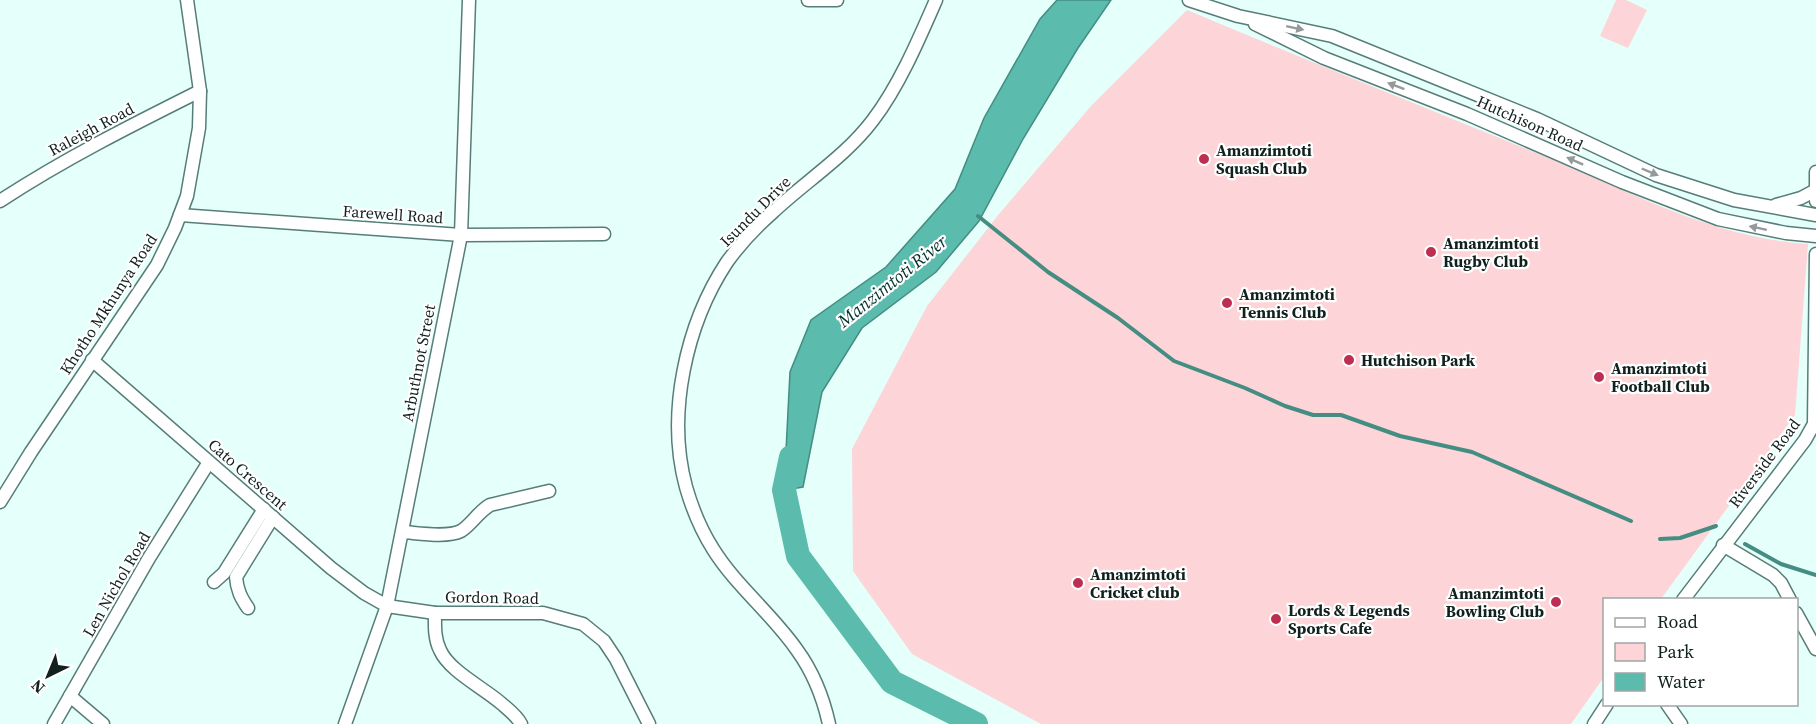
<svg xmlns="http://www.w3.org/2000/svg" width="1816" height="724" font-family="'Source Serif 4',serif">
	<style>
		.green { fill: #fdd5d8 }
		.water { fill: #5bbbad; stroke: #448d82; stroke-width: 1.5 }
		.lines { fill: none; stroke-linecap: round; stroke-linejoin: round }
		.stream { stroke: #448d82; stroke-width: 4 }
		.river { stroke: #5bbbad; stroke-width: 24 }
		.street-casing { stroke: #567d77; stroke-width: 15 }
		.street { stroke: #fff; stroke-width: 12 }
		.oneway { fill: #939b9a }
		.poi-dot { fill: #be2e51; stroke: #fff; stroke-width: 2 }
		.labels { text-anchor: middle; dominant-baseline: central; stroke-width: 4.5; stroke-linejoin: round; paint-order: stroke }
		.street-label { font-size: 16px; fill: #10211e; stroke: #fff }
		.poi-label { font-size: 16px; font-weight: bold; fill: #10211e; stroke: #fff; text-anchor: start }
		.water-label { font-size: 18px; font-style: italic; fill: #02322d; stroke: #fff }
	</style>
	<rect width="100%" height="100%" fill="#e5fffa"/>
	<g class="green">
		<path d="M1616,0H1626L1647,10L1628,48L1600,36Z"/>
		<path d="M1187,10C1306,60 1426,108 1546,157C1631,192 1714,238 1808,244L1795,415L1661,599L1604,600V677L1571,724H1041L912,654L853,571L852,449L927,306L999,214L1091,106Z"/>
	</g>
	<path class="water" d="M1057,0H1111L1078,48L1023,139L979,221L936,272L862,328L822,392L803,487L784,490L790,372L811,320L886,267L955,189L984,118L1040,19Z"/>
	<g class="lines">
		<g class="stream">
			<path d="M978,216L1048,272L1118,318L1174,361L1245,388L1285,406L1313,415H1341L1400,436L1472,452L1631,521"/>
			<path d="M1660,539L1680,538L1716,526"/>
			<path d="M1745,544L1781,564L1816,575"/>
		</g>
		<path class="river" d="M791,457L784,490L798,556L892,682L976,724"/>
		<g class="street-casing">
			<g id="street">
				<path d="M808,0H837"/>
				<path d="M1189,0L1238,16L1332,36L1537,119L1656,175L1734,200L1816,215"/>
				<path d="M1255,24L1324,58L1467,114L1622,182L1718,219L1786,233L1816,236"/>
				<path d="M1816,172V201"/>
				<path d="M0,201C64,159 132,125 200,91"/>
				<path d="M1776,205L1801,198L1816,190"/>
				<path d="M180,215L461,235L604,234"/>
				<path d="M92,360L331,568L364,593L387,606L435,613H543L583,624L604,641L616,659L649,724"/>
				<path d="M0,502L31,452L157,265L175,228L187,196L199,128L200,91L187,0"/>
				<path d="M403,532C418,533 447,538 461,531C472,524 478,512 490,505L549,491"/>
				<path d="M1723,545L1773,575L1781,583L1790,600"/>
				<path d="M214,582L224,573L264,509"/>
				<path d="M1683,600L1805,440L1814,424L1816,254"/>
				<path d="M248,608C241,598 237,590 236,577L273,517"/>
				<path d="M435,613C435,625 434,638 440,650C449,671 484,688 502,704C509,710 517,716 521,724"/>
				<path d="M1796,613L1816,649"/>
				<path d="M70,696L103,724"/>
				<path d="M1667,704L1681,724"/>
				<path d="M54,724L149,558L209,462"/>
				<path d="M345,724L387,606L461,235L469,0"/>
				<path d="M829,724C823,697 813,672 797,650C772,614 736,586 713,549C701,530 692,508 686,487C666,414 686,324 727,262C740,244 757,226 773,212C806,181 846,156 873,120C899,86 919,39 936,0"/>
				<path d="M1594,724L1607,704"/>
			</g>
		</g>
		<use href="#street" class="street"/>
	</g>
	<defs><path id="oneway-solid" d="M-6-.8H1V-3.2L6.5 0L1 3.2V.8H-6Z" transform="scale(1.5)"/></defs>
	<g class="oneway">
		<use href="#oneway-solid" transform="translate(1295 28) rotate(12)"/>
		<use href="#oneway-solid" transform="translate(1396 86) rotate(-159)"/>
		<use href="#oneway-solid" transform="translate(1575 161) rotate(-156)"/>
		<use href="#oneway-solid" transform="translate(1650 172) rotate(23)"/>
		<use href="#oneway-solid" transform="translate(1758 228) rotate(-168)"/>
	</g>
	<g class="poi-dot">
		<circle cx="1204" cy="159" r="6"/>
		<circle cx="1431" cy="252" r="6"/>
		<circle cx="1227" cy="303" r="6"/>
		<circle cx="1349" cy="360" r="6"/>
		<circle cx="1599" cy="377" r="6"/>
		<circle cx="1078" cy="583" r="6"/>
		<circle cx="1556" cy="602" r="6"/>
		<circle cx="1276" cy="619" r="6"/>
	</g>
	<g class="labels">
		<g class="street-label">
			<text transform="translate(1530 123) rotate(24)">Hutchison Road</text>
			<text transform="translate(91 129) rotate(-28)">Raleigh Road</text>
			<text transform="translate(755 211) rotate(-45)">Isundu Drive</text>
			<text transform="translate(393 214) rotate(4)">Farewell Road</text>
			<text transform="translate(108 304) rotate(-57)">Khotho Mkhunya Road</text>
			<text transform="translate(418 363) rotate(-79)">Arbuthnot Street</text>
			<text transform="translate(1764 463) rotate(-53)">Riverside Road</text>
			<text transform="translate(248 474) rotate(41)">Cato Crescent</text>
			<text transform="translate(116 584) rotate(-60)">Len Nichol Road</text>
			<text transform="translate(492 597) rotate(1)">Gordon Road</text>
		</g>
		<g class="poi-label">
			<text x="1216" y="150">Amanzimtoti<tspan x="1216" dy="18">Squash Club</tspan></text>
			<text x="1443" y="243">Amanzimtoti<tspan x="1443" dy="18">Rugby Club</tspan></text>
			<text x="1239" y="294">Amanzimtoti<tspan x="1239" dy="18">Tennis Club</tspan></text>
			<text x="1361" y="360">Hutchison Park</text>
			<text x="1611" y="368">Amanzimtoti<tspan x="1611" dy="18">Football Club</tspan></text>
			<text x="1090" y="574">Amanzimtoti<tspan x="1090" dy="18">Cricket club</tspan></text>
			<text x="1544" y="593" text-anchor="end">Amanzimtoti<tspan x="1544" dy="18">Bowling Club</tspan></text>
			<text x="1288" y="610">Lords &amp; Legends<tspan x="1288" dy="18">Sports Cafe</tspan></text>
		</g>
		<g class="water-label">
			<text transform="translate(892 281) rotate(-39)">Manzimtoti River</text>
		</g>
	</g>
	<rect x="1603" y="598" width="195" height="108" fill="#ffffff" stroke="#9fa6a5" stroke-width="1.5"/>
	<rect x="1615" y="618" width="30" height="9" fill="#ffffff" stroke="#9fa6a5" stroke-width="1.5"/>
	<text x="1657" y="628" font-size="18" fill="#10211e">Road</text>
	<rect x="1615" y="643" width="30" height="18" fill="#fdd5d8" stroke="#9fa6a5" stroke-width="1.5"/>
	<text x="1657" y="658" font-size="18" fill="#10211e">Park</text>
	<rect x="1615" y="673" width="30" height="18" fill="#5bbbad" stroke="#9fa6a5" stroke-width="1.5"/>
	<text x="1657" y="688" font-size="18" fill="#10211e">Water</text>
	<g transform="translate(48 676) rotate(223)" stroke="#ffffff" stroke-width="4.5" paint-order="stroke">
	<path d="M0-4.5L10 22L0 15L-10 22Z" fill="#10211e"/>
	<text y="-9" font-size="16" font-weight="bold" text-anchor="middle" fill="#10211e">N</text>
	</g>
</svg>
